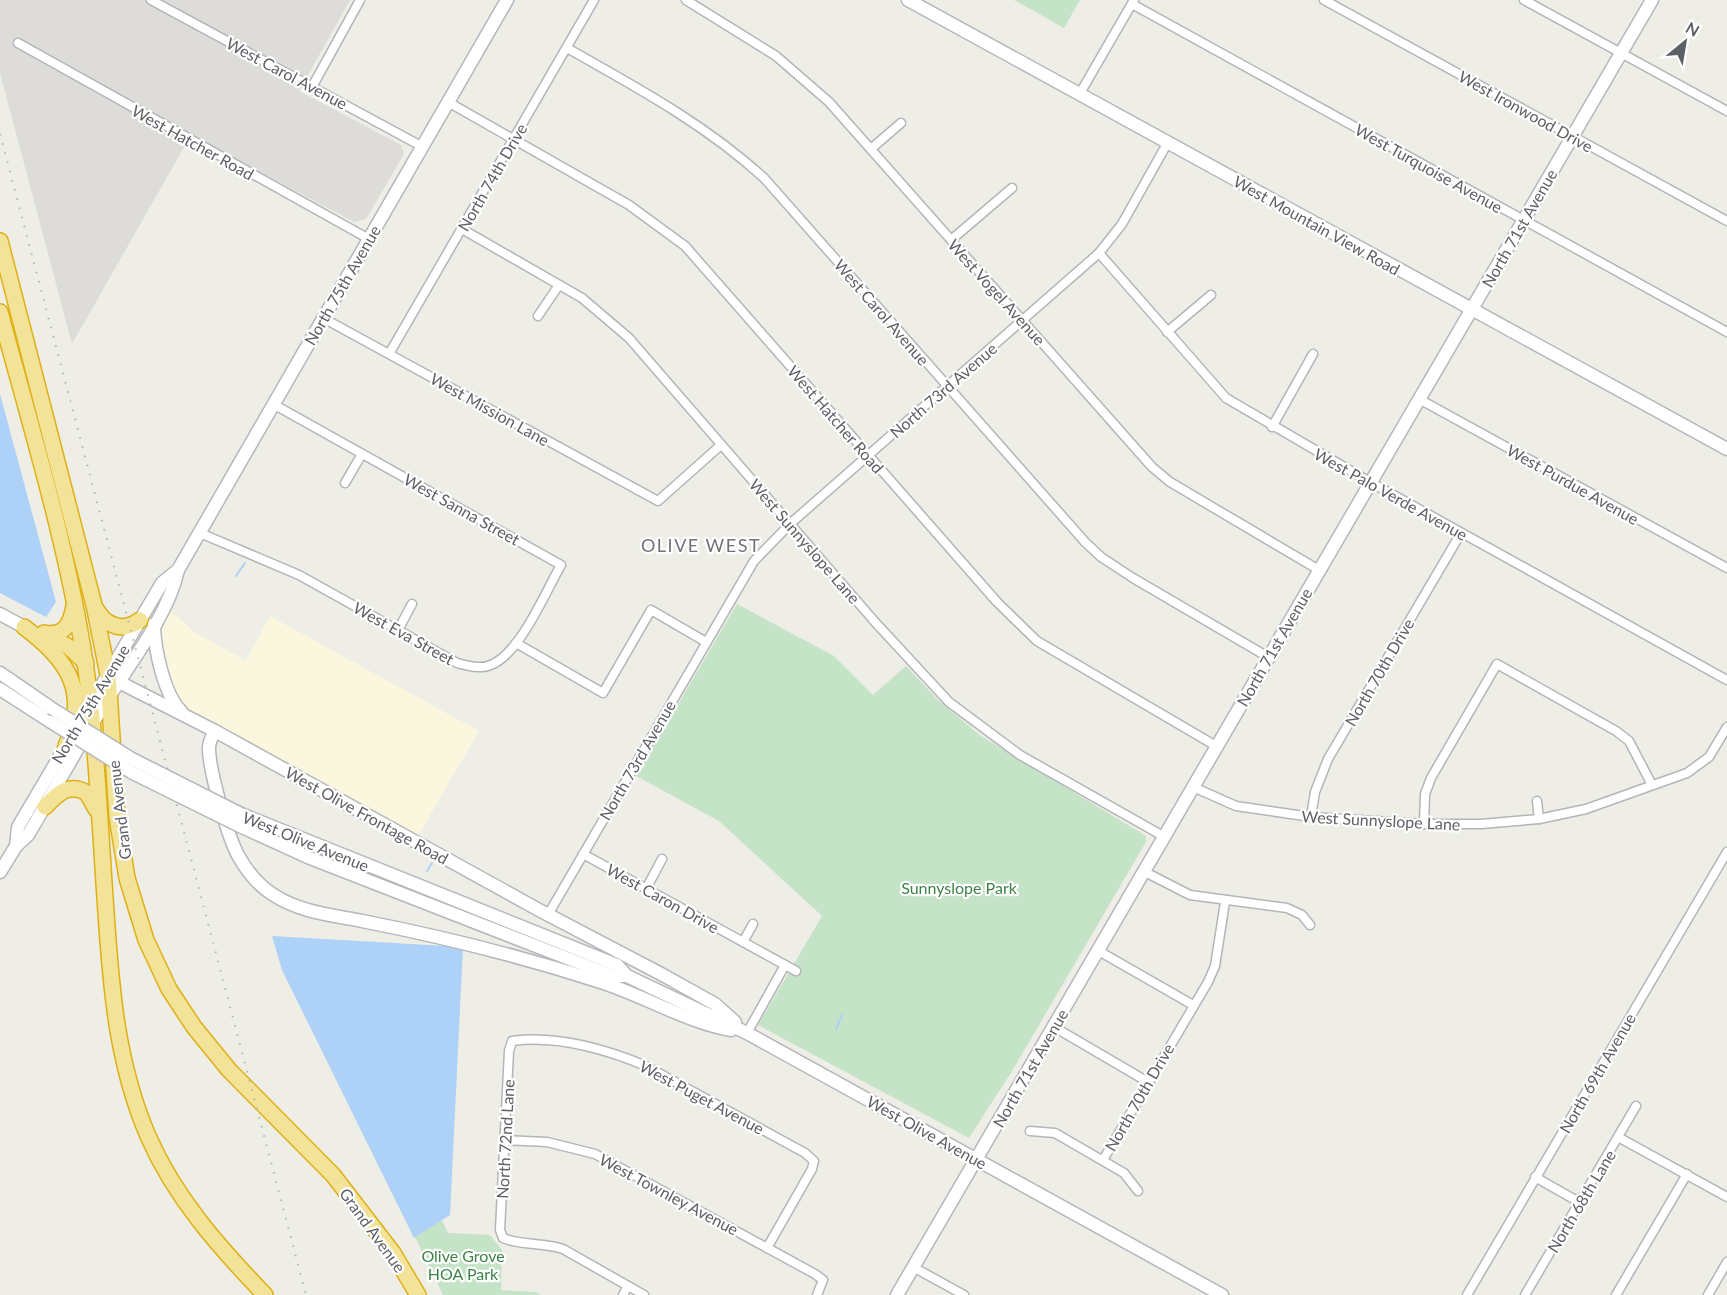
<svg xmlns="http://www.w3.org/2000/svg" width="1727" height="1295" font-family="Lato,sans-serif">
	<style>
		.commercial { fill: #fbf7de }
		.industrial { fill: #dddcd8 }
		.green { fill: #c5e3c7 }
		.water { fill: #add1f7 }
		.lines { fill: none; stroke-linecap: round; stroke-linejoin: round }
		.stream { stroke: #add1f7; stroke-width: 2 }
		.street-casing { stroke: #b3b5b9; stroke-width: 11 }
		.secondary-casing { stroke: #b4b7bc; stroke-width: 15 }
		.highway-casing { stroke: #dfb015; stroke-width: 18 }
		.street { stroke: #fff; stroke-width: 8 }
		.secondary { stroke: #fff; stroke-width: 12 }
		.highway { stroke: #f3e398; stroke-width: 15 }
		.rail { stroke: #b4b4b5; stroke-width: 2; stroke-dasharray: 1.5 8; stroke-linecap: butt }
		.secondary-bridge-casing { stroke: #b4b7bc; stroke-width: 15; stroke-linecap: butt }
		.secondary-bridge { stroke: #fff; stroke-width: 12 }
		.labels { text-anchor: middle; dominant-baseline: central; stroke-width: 4.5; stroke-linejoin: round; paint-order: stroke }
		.street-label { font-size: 16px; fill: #5d6065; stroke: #fff }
		.park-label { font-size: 16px; fill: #3e8347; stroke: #fff }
		.neighbourhood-label { font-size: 18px; letter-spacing: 1.5px; fill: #6f7277; stroke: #fff }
	</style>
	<rect width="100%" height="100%" fill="#eeede6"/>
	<path class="commercial" d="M168,608L193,631L246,661L270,616L479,731L418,836L183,707L173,692L158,639L160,622Z"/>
	<path class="industrial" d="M0,0H350L299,91L401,145L404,154L366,219L354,222L191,135L72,344L0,73Z"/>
	<g class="green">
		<path d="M1014,0H1080L1064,28Z"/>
		<path d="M737,604L834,656L873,695L906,666L938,700L981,736L1146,836V842L1012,1071L969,1138L758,1025L822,916L719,821L636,776Z"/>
		<path d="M442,1220L448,1233L490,1235L502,1250L501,1290L535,1292L541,1295H443L415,1237Z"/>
	</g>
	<g class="water">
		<path d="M0,394L56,602L46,617L0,593Z"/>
		<path d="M272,936L463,947L450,1215L414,1238L282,970Z"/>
	</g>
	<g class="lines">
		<g class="stream">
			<path d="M236,576L245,563"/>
			<path d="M427,871L432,863"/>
			<path d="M836,1030L842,1015"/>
		</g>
		<g class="street-casing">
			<g id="street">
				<path d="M151,0L423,147"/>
				<path d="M686,0L776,56L829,102L1152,467L1170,482L1319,570"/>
				<path d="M1324,0L1727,221"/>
				<path d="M1524,0L1727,111"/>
				<path d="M1132,4L1727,332"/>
				<path d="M18,43L369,239"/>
				<path d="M567,48C636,87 705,124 764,178L1085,542L1101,557L1133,578L1268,657"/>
				<path d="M312,87L360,0"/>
				<path d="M1079,95L1134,0"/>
				<path d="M448,102L629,205L685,246L997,602L1037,641L1216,746"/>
				<path d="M872,148L901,123"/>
				<path d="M462,229L582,298L629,338L875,622L949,702L1020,755L1163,836"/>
				<path d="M951,240L1012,188"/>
				<path d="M1099,253L1226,398L1370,482L1727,680"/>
				<path d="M538,316L559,285"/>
				<path d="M323,318L658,501L721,445"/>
				<path d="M1167,332L1211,295"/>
				<path d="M389,354L594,0"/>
				<path d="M1419,399L1727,568"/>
				<path d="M1272,427L1313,354"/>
				<path d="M345,483L362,454"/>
				<path d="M200,533L299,575L457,663C469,666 481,670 493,664C521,651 546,591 561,565L273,404"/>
				<path d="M398,630L412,604"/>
				<path d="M516,643L603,693L651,610L706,642"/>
				<path d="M1193,787L1236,806L1311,817L1424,824H1481L1539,819L1586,809L1687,773L1709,757L1727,727"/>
				<path d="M1537,801L1539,819"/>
				<path d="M1311,817L1315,792L1328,759L1461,533"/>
				<path d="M1424,824L1425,794L1431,778L1497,664L1616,731L1629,741L1652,785"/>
				<path d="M583,854L796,971"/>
				<path d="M1143,871L1190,895L1287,908L1302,915L1310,925"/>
				<path d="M646,889L662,859"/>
				<path d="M549,913L754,561L791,523L1099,253L1122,224L1168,142"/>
				<path d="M743,942L753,924"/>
				<path d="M1097,950L1193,1005"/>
				<path d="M1054,1027L1148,1082"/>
				<path d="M747,1033L785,965"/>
				<path d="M1030,1131L1055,1133L1124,1173L1138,1191"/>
				<path d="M1618,1137L1727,1197"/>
				<path d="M505,1140L547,1142L595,1154L815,1274L823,1280L817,1295"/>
				<path d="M1103,1160L1208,982L1215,966L1225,902"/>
				<path d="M1535,1177L1579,1202"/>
				<path d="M913,1267L964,1295"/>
				<path d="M623,1295L628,1286"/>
				<path d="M644,1295L563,1249C543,1242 522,1246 503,1238L500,1230L509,1051L512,1041C557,1035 605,1049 646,1066L805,1153L814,1161L812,1169L767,1248"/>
				<path d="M1467,1295L1727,852"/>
				<path d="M1525,1295L1636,1106"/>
				<path d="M1616,1295L1687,1174"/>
				<path d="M1708,1295L1727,1262"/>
			</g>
		</g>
		<g class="secondary-casing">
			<g id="secondary">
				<path d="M908,0L1727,449"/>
				<path d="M0,614L24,627"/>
				<path d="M154,624C154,647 164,695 181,711"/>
				<path d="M0,673L51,708"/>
				<path d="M113,679L215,731L539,910L663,975L715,1004L735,1022"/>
				<path d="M0,689L51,722"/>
				<path d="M215,731C212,736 209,741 209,748C209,770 228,838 239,857C247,871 258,885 272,894C299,912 331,915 362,921C444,937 524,957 604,983C646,997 687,1022 731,1030"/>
				<path d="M241,814L617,965L627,976L747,1033L1222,1295"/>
				<path d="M242,827L310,858L613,976H627"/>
				<path d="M16,846L18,827L162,583L178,570"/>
				<path d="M0,872L16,846L28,835C54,791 78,746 105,703C130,663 168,616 178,570L507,0"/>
				<path d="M897,1295L1652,0"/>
			</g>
		</g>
		<g class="highway-casing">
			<g id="highway">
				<path d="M0,241L94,605L108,675L117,817L127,878L146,940L169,989L194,1027L229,1070L333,1175L393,1253L418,1295"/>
				<path d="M0,312C31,428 67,544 85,662C97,745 100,829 106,912C111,989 117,1064 148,1136C175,1198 219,1247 265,1295"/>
				<path d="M96,609C106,626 123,633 140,620"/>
				<path d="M24,627C67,659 90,691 66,746"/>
				<path d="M44,633C64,637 71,624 74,606"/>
				<path d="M44,634L69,647L86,663"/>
				<path d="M45,807C57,794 69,782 87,793L96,809"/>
			</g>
		</g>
		<use href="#street" class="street"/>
		<use href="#secondary" class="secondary"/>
		<use href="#highway" class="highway"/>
		<path class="rail" d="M0,134L306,1295"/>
		<g class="secondary-bridge-casing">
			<g id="secondary-bridge">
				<path d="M51,708L132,759L241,814"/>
				<path d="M51,722L131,772L242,827"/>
			</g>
		</g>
		<use href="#secondary-bridge" class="secondary-bridge"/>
	</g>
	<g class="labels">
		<g class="street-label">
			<text transform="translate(287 73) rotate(28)">West Carol Avenue</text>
			<text transform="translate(1526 111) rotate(29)">West Ironwood Drive</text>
			<text transform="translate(193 142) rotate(29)">West Hatcher Road</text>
			<text transform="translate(1429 168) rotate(29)">West Turquoise Avenue</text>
			<text transform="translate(492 177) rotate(-60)">North 74th Drive</text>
			<text transform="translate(1317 225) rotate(29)">West Mountain View Road</text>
			<text transform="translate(1519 228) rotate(-60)">North 71st Avenue</text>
			<text transform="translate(342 285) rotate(-60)">North 75th Avenue</text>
			<text transform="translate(997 292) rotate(48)">West Vogel Avenue</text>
			<text transform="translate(882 312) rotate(49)">West Carol Avenue</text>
			<text transform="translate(943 390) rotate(-41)">North 73rd Avenue</text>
			<text transform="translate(490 409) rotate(29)">West Mission Lane</text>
			<text transform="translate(836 419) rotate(49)">West Hatcher Road</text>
			<text transform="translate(1573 484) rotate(29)">West Purdue Avenue</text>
			<text transform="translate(1391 494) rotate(29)">West Palo Verde Avenue</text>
			<text transform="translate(462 509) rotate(29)">West Sanna Street</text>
			<text transform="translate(805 541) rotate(49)">West Sunnyslope Lane</text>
			<text transform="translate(404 633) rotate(29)">West Eva Street</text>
			<text transform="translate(1274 647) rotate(-60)">North 71st Avenue</text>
			<text transform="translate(1379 672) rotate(-60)">North 70th Drive</text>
			<text transform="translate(90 704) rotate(-59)">North 75th Avenue</text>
			<text transform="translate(637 760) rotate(-60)">North 73rd Avenue</text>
			<text transform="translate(119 810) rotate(-97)">Grand Avenue</text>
			<text transform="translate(367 815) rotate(29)">West Olive Frontage Road</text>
			<text transform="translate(1381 820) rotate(3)">West Sunnyslope Lane</text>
			<text transform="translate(306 841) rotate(22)">West Olive Avenue</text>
			<text transform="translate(663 898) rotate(29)">West Caron Drive</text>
			<text transform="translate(1030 1068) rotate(-60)">North 71st Avenue</text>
			<text transform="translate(1597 1073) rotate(-60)">North 69th Avenue</text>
			<text transform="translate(702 1097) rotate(28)">West Puget Avenue</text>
			<text transform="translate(1139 1097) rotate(-60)">North 70th Drive</text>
			<text transform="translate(927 1132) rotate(29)">West Olive Avenue</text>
			<text transform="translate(505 1139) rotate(-87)">North 72nd Lane</text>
			<text transform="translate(669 1194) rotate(28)">West Townley Avenue</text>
			<text transform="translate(1581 1201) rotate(-59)">North 68th Lane</text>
			<text transform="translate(373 1230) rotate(54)">Grand Avenue</text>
		</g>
		<g class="park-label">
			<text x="959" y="887">Sunnyslope Park</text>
			<text x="463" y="1255">Olive Grove<tspan x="463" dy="18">HOA Park</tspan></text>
		</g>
		<g class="neighbourhood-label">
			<text x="701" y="545">OLIVE WEST</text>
		</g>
	</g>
	<g transform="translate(1685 42) rotate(30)" stroke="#ffffff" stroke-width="4.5" paint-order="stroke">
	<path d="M0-4.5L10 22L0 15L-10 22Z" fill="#5d6065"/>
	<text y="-9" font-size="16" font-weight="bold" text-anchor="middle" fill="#5d6065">N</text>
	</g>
</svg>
